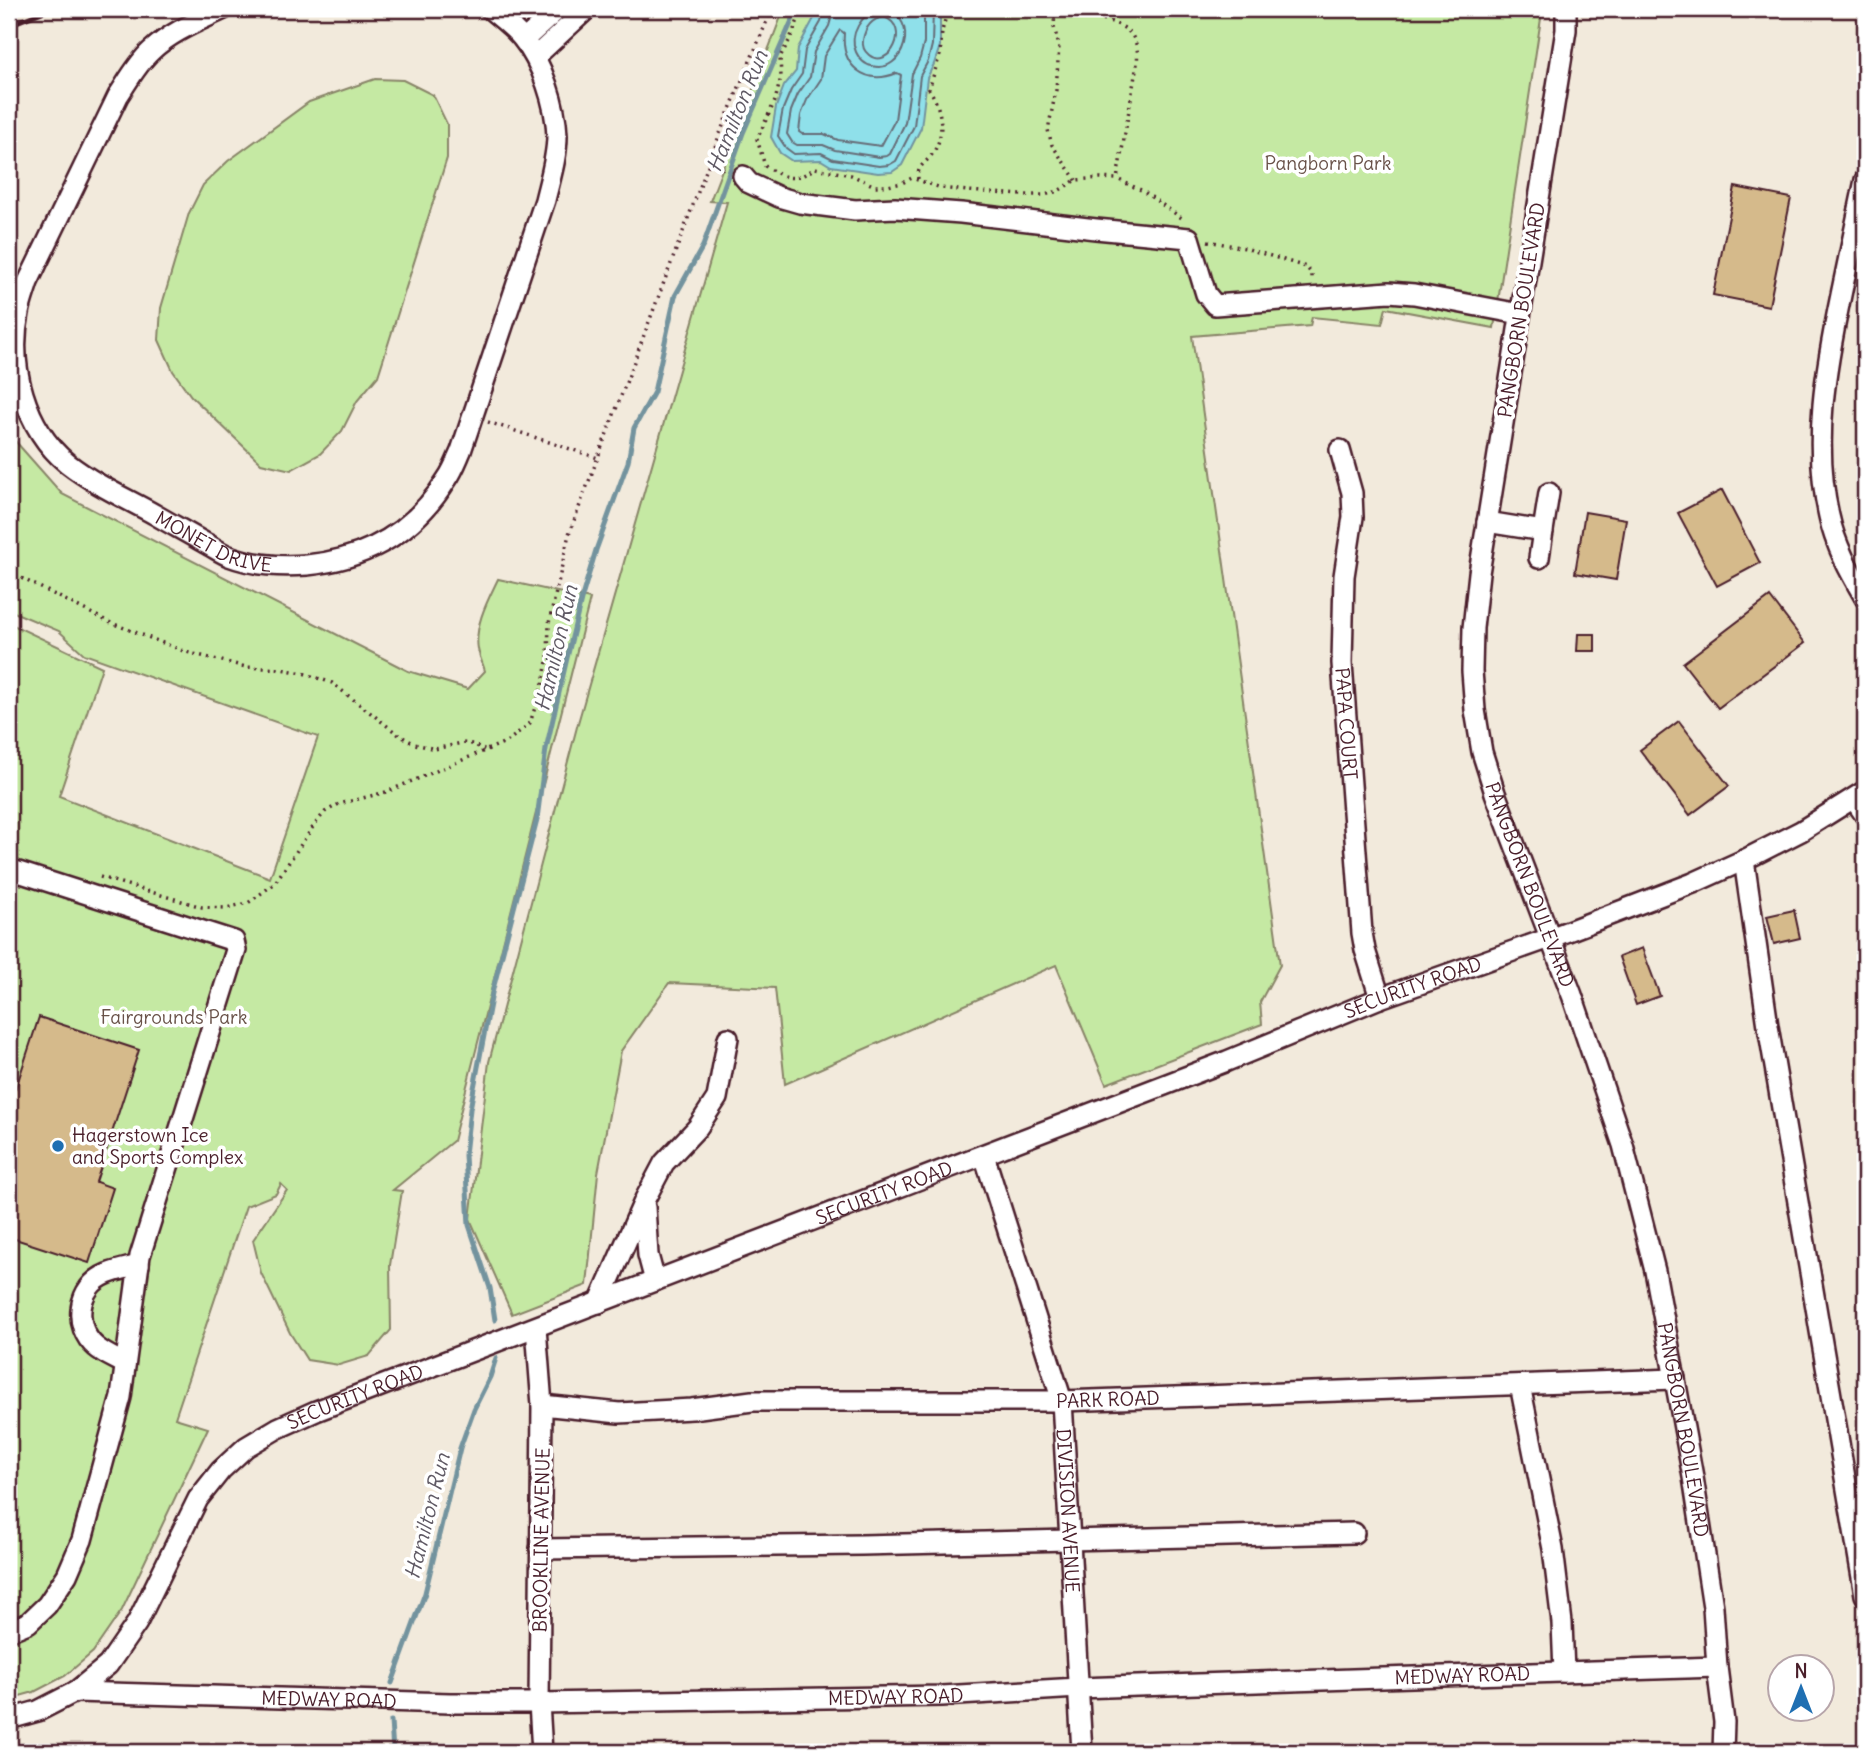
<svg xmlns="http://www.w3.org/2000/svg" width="1874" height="1761" font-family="Delius,sans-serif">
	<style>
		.green { fill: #c5e9a3; stroke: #888467; stroke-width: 2 }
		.water { fill: #8fe0ea; stroke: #73939e; stroke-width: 2 }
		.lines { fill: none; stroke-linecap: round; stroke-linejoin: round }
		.shore { stroke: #666c77; stroke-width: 2 }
		.stream { stroke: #73939e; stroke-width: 5 }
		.building { fill: #d5ba8b; stroke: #4a1f2b; stroke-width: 2 }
		.minor-casing { stroke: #4a1f2b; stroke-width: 24 }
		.path { stroke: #4a1f2b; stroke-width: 3.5; stroke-dasharray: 2 5; stroke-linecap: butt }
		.minor { stroke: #fff; stroke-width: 19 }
		.rail { stroke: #4a1f2b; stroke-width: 5 }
		.poi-dot { fill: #1f6fb2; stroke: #fff; stroke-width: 2.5 }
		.labels { text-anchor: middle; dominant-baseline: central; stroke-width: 7; stroke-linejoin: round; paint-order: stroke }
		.park-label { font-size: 19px; fill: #695249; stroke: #fff }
		.street-label { font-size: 19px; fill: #4a1f2b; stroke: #fff }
		.poi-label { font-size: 19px; fill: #4a1f2b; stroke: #fff; text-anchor: start }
		.water-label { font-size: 21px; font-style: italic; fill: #5f5964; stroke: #fff }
	</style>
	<rect width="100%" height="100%" fill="#f2eadc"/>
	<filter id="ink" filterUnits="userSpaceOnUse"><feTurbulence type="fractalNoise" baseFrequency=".0143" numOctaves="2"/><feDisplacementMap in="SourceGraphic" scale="14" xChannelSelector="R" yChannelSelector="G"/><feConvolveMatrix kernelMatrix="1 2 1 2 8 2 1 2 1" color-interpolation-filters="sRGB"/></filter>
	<g filter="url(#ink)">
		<g class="green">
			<path d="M784,9H1540L1542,12L1494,328L1386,308L1382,324L1312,317L1310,326L1192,336L1280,965L1260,1002L1262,1024L1106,1084L1056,965L785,1084L775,988L669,983L621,1051L598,1173L587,1285L512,1314L470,1219L489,1062L578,723L727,202L710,201Z"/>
			<path d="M375,79L403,80L433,95L447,124V158L378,376L357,401L342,431L320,454L291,470L261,463L191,396L173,371L159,340L161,308L189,213L203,185L228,161L309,102Z"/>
			<path d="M9,434L62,494L408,671L468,689L485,671C483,664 479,656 478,649C474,625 488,600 498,579L590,599L453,1141L393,1190L402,1191L390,1265L391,1330L369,1356L339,1365L307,1360L290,1333L261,1273L253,1240L287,1190L281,1184L276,1194L246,1206L175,1418L208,1428L122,1610L93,1652L65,1676L34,1692L9,1699V623L102,667L59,796L270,878L318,737L84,654L59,631L9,610Z"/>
		</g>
		<path class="water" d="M819,9H940V46L934,64L927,78L921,128L902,165L892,172L878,173L831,166L821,160L792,161L780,153L771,137L776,107L784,86L796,71L798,48Z"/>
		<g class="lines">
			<g class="shore">
				<path d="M825,9L821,22L805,50L802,74L791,90L783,109L778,136L786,148L794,154L821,153L833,159L879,166L889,165L896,161L914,126L920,76L928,61L932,45L933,9"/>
				<path d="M834,9L829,26L814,52L810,77L798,94L791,111L787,134L792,142L797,145H823L835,150L879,157L887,156L890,154L905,123L912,74L920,58L924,43V9"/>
				<path d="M879,9C862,13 848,35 856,52C859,59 865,65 872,66C904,75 921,19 885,9"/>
				<path d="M884,17C912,27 889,71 869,55C864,51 862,46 863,40C865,28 871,19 884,17Z"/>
				<path d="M840,30L844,33C841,66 865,86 897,73L901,75L895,120L881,146L838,140L824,134H802L799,132L801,115L807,100L821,79L824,56Z"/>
			</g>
			<g class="stream">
				<path d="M495,1320L490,1288L469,1225L465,1155L470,1109L492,993L537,819L546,749L567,658L581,600L596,550L628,462L634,428L654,392L675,296L703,246L743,133L797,9"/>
				<path d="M392,1683L425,1593L460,1448L474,1409L490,1377L496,1358"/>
				<path d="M391,1721L393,1752"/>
			</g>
		</g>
		<g class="building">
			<path d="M1735,187L1791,198L1769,306L1713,295Z"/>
			<path d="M1722,490L1760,563L1717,586L1678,513Z"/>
			<path d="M1585,512L1626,519L1616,580L1575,573Z"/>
			<path d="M1770,597L1805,643L1718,708L1683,663Z"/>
			<path d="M1578,634H1595V651H1577Z"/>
			<path d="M1679,721L1729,786L1690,815L1640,750Z"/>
			<path d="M1794,910L1800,938L1774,944L1767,916Z"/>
			<path d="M1642,948L1660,996L1636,1005L1619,957Z"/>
			<path d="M39,1017L139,1050L96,1182L113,1188L89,1263L9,1237V1109Z"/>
		</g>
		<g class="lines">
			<g class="minor-casing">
				<g id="minor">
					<path id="s1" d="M224,9C199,21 172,31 151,51C137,64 128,81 118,96L28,282C25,292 21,302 19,313C8,365 25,428 67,463C94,484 125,498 154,514C171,524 188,533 205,543C213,547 221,553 229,556C253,565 282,567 307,565C367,559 415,531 447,479C453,471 457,460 461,451L545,200C550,179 557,157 557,136C556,105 542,62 522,38C513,27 501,18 490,9"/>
					<path id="s2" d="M1566,9V30L1479,573L1473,628L1472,671L1475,710L1482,752L1495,793L1572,995L1623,1145L1655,1271L1693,1477L1713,1607L1717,1667L1724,1722L1723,1752"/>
					<path d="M524,40L558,9"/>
					<path d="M535,57L587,9"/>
					<path d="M743,176L749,183L779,197L800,203L855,210L895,208L961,213L1096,229L1189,238L1206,294L1215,305L1389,292L1414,294L1520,314"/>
					<path d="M1865,180C1857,219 1849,257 1841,295C1826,367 1812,442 1829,516C1835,545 1850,572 1865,598"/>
					<path id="s3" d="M1340,450L1352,493L1353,517L1344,576L1342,663L1362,933L1365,950L1380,998"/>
					<path d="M1487,522L1543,531L1549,493"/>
					<path d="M1539,558L1543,531"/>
					<path d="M1854,799L1865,815"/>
					<path d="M1744,860L1768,1026L1865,1595"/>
					<path d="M9,869L234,941L236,950L140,1256L121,1397L82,1540L67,1575L47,1605L28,1623L9,1631"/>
					<path id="s4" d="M984,1155L1062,1401L1082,1752"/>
					<path d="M645,1207L648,1255L655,1281"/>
					<path d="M599,1303L645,1199L664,1163L698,1127L717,1098L728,1038"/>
					<path d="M536,1328L542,1405L539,1703L542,1752"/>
					<path d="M125,1364C116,1359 104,1354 96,1347C72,1327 77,1286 107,1274C117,1270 128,1268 139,1265"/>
					<path d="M1520,1385L1553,1549L1562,1623L1564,1672"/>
					<path id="s5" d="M542,1405L619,1413L692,1409L752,1401H1062L1675,1379"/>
					<path d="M540,1549L862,1545L1354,1533"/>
					<path id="s6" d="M75,1692L450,1703H539L942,1696L1078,1688L1717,1667"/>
					<path id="s7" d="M9,1719L38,1711L75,1692L108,1665L137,1623L198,1499L221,1470L246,1447L278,1428L316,1411L1227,1061L1380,998L1550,938L1693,883L1744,860L1801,831L1865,791"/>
				</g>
			</g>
			<g class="path">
				<path d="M803,9L789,41L780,57L781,77L775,101L757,139L765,166C786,179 794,183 815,168L851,175L875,186H888L902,183L912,178L941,188L968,191L1021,195H1045L1058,191L1076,180L1100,178L1117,179L1141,190L1183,219"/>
				<path d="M1037,9L1055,10L1054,27L1059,46L1056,90L1048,130L1052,145L1076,180"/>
				<path d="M1055,10C1075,14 1123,18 1133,37C1138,46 1138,54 1137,64L1117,179"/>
				<path d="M709,163L728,170"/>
				<path d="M918,179C917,167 923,165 930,157C947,137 942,108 929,89L940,55L942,31L948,9"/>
				<path d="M1208,241L1245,248L1306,267L1312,274V282"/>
				<path d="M488,422L598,458"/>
				<path d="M9,572L109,622L186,652L246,667L281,669L303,673L332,683L399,735L415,744L435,749L462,743L473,744L484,750"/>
				<path d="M100,877L202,907L226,908L248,903L274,884L315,824L325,812L339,804L386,792L508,741L530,723L543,683L548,656L549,623L569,534L724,123L772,9"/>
			</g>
			<use href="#minor" class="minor"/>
			<path class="rail" d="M9,25L50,9"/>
		</g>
	</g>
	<circle class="poi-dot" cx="58" cy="1146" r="7"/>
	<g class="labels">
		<g class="park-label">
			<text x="1328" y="163">Pangborn Park</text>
			<text x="174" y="1017">Fairgrounds Park</text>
		</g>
		<g class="street-label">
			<text transform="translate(1521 310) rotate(-81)">PANGBORN BOULEVARD</text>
			<text stroke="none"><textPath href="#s1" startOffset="712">MONET DRIVE</textPath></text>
			<text stroke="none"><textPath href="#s3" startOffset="276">PAPA COURT</textPath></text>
			<text stroke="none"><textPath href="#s2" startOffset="892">PANGBORN BOULEVARD</textPath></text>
			<text stroke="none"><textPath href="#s7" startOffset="1629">SECURITY ROAD</textPath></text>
			<text stroke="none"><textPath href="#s7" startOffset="1062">SECURITY ROAD</textPath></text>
			<text stroke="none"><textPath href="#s7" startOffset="495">SECURITY ROAD</textPath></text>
			<text stroke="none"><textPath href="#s5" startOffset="567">PARK ROAD</textPath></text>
			<text stroke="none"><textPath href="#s2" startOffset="1460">PANGBORN BOULEVARD</textPath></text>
			<text stroke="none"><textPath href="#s4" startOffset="368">DIVISION AVENUE</textPath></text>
			<text transform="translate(541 1540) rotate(-89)">BROOKLINE AVENUE</text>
			<text stroke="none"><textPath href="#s6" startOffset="1388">MEDWAY ROAD</textPath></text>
			<text stroke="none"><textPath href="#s6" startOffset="821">MEDWAY ROAD</textPath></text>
			<text stroke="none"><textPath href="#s6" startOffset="254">MEDWAY ROAD</textPath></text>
		</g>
		<g class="poi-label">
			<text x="72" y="1135">Hagerstown Ice<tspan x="72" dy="22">and Sports Complex</tspan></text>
		</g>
		<g class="water-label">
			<text transform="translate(737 111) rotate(-68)">Hamilton Run</text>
			<text transform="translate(556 648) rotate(-77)">Hamilton Run</text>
			<text transform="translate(427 1516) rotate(-76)">Hamilton Run</text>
		</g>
	</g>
	<rect width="1874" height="1761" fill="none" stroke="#fff" stroke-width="35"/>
	<rect x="18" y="18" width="1839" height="1726" fill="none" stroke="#4a1f2b" stroke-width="2.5" filter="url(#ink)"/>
	<g transform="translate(1801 1688)"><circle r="33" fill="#ffffff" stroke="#b7a5aa" stroke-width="2"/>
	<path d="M0-5L12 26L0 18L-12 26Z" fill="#1f6fb2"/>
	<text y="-10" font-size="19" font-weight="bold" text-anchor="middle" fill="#4a1f2b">N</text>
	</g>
</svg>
